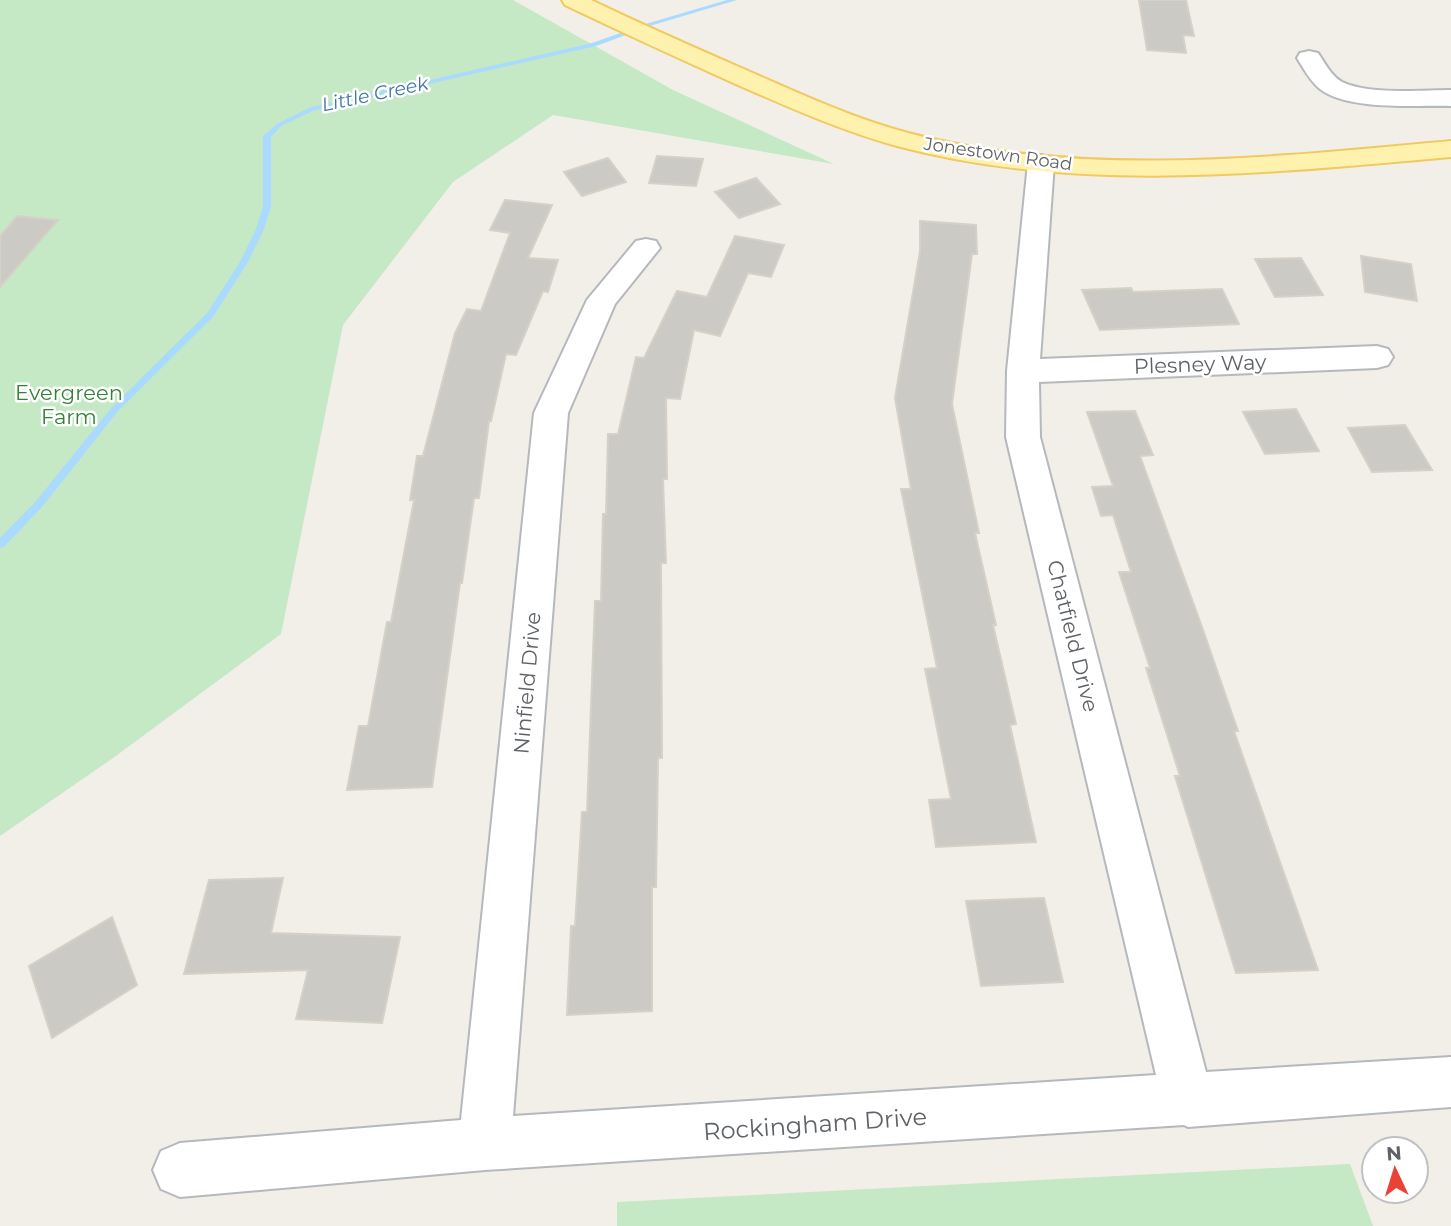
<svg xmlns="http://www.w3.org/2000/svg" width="1451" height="1226" font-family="Montserrat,sans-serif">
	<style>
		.green { fill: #c5e8c5 }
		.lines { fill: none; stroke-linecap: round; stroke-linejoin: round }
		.stream { fill: #aadaff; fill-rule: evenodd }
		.building { fill: #cccac5; stroke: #d6d1c6; stroke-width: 2 }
		.minor-casing { stroke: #b5b8bc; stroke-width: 4 }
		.major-casing { stroke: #f2c960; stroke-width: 4 }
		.minor { fill: #fff; fill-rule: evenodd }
		.major { fill: #fff2af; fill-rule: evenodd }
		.labels { text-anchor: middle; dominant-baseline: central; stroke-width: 5; stroke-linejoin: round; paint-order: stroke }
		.far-street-label { font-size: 18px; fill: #5f6368; stroke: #fff }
		.far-water-label { font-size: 19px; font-style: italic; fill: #4174aa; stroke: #fff }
		.street-label { font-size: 21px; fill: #5f6368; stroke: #fff }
		.park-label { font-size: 21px; fill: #348238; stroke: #fff }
		.near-street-label { font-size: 24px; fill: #5f6368; stroke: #fff }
	</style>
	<rect width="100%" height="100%" fill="#f1efe8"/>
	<g class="green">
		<path d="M0,0H513L673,90L834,164L553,115L453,182L343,325L281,634L113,758L0,836Z"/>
		<path d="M1350,1164L1373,1226H617V1202Z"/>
	</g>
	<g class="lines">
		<path class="stream" d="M727,0H737L653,25L596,46L315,110L281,126L271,137V206L264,229L248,262L213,317L118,411L42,507L4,547L0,548V538L36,501L112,407L207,313L240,262L256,229L263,206V136L277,124L311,107L592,43L649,23Z"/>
	</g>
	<g class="building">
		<path d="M1139,0H1186L1194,36L1183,35L1186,53L1147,50Z"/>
		<path d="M657,156L703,159L696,186L649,183Z"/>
		<path d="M608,158L626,182L582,196L564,172Z"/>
		<path d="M756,178L780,204L739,218L715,192Z"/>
		<path d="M505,200L552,205L528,258L558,260L548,292L543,291L516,355L506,354L491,421H489L479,498H474L462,583H460L432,787L347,790L359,726H368L387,622H391L414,500H410L417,456H423L455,333L467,309L481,311L510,233L490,230Z"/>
		<path d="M17,216L58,220L0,287V236Z"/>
		<path d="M920,221L976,225L977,254H972L952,404L979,533H975L996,625H993L1016,724L1010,725L1036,842L936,847L929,800L951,799L925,669L937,668L901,489H911L895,398L920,251Z"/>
		<path d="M735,236L784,245L771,277L748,273L720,336L694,330L680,399L666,398L667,479H663L666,563H661L662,758H658L656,887H652V1011L567,1015L571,926H575L582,812H587L595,601H601L603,514H606L608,434H618L636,357L644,358L677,291L707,297Z"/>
		<path d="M1361,256L1411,264L1417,301L1365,292Z"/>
		<path d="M1301,258L1323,295L1275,297L1255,259Z"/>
		<path d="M1131,288L1133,292L1222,289L1239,324L1100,330L1082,290Z"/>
		<path d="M1296,409L1319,451L1265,454L1243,412Z"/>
		<path d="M1135,411L1153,455L1140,456L1202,627L1238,731H1234L1318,970L1236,973L1175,776H1180L1146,668H1150L1119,572H1131L1113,515L1101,516L1092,487L1113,486L1087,412Z"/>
		<path d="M1405,425L1432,470L1372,472L1348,428Z"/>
		<path d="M283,878L271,933L400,937L382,1023L296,1019L308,970L184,974L209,880Z"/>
		<path d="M1044,898L1063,982L981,986L966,901Z"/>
		<path d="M112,917L137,985L52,1038L29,966Z"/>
	</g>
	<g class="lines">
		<g class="minor-casing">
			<g id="minor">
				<path d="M1309,51L1318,53C1325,63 1331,76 1342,82C1369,95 1421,90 1451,90V106C1417,105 1348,111 1320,89C1310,81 1304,69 1297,58L1300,53Z"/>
				<path d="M1041,155L1050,157L1054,163L1040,359L1377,346L1388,349L1393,357L1388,365L1377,368L1039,382L1040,437L1206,1072L1451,1057V1107L1188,1127L1184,1125L485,1170L180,1197L161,1189L153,1170L161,1151L180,1143L461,1120L534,413L587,300L636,241L646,239L656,241L660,248L615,304L568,413L513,1116L1156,1075L1006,437L1007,371L1028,163L1032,157Z"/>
			</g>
		</g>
		<g class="major-casing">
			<path id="major" d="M562,0H591C645,26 700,50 755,74C805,96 855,119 908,133C1084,179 1273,157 1451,141V157C1268,173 1077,194 897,146C839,130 784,105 729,81C674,56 619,31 565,5Z"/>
		</g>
		<use href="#minor" class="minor"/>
		<use href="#major" class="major"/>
	</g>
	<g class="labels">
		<g class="far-street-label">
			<text transform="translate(998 154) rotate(8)">Jonestown Road</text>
		</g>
		<g class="far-water-label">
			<text transform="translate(375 94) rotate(-12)">Little Creek</text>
		</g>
		<g class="street-label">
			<text transform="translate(1200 364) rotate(-2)">Plesney Way</text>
			<text transform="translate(1073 636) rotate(76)">Chatfield Drive</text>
			<text transform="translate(527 683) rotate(-85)">Ninfield Drive</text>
		</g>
		<g class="park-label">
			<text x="69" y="392">Evergreen<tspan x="69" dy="24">Farm</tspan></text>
		</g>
		<g class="near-street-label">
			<text transform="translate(815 1124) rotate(-4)">Rockingham Drive</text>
		</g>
	</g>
	<g transform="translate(1395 1170) rotate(356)"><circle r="33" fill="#ffffff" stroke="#bfc1c3" stroke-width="2"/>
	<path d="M0-5L12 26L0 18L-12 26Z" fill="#ea4335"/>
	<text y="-10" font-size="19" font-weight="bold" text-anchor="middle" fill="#5f6368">N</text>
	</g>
</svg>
